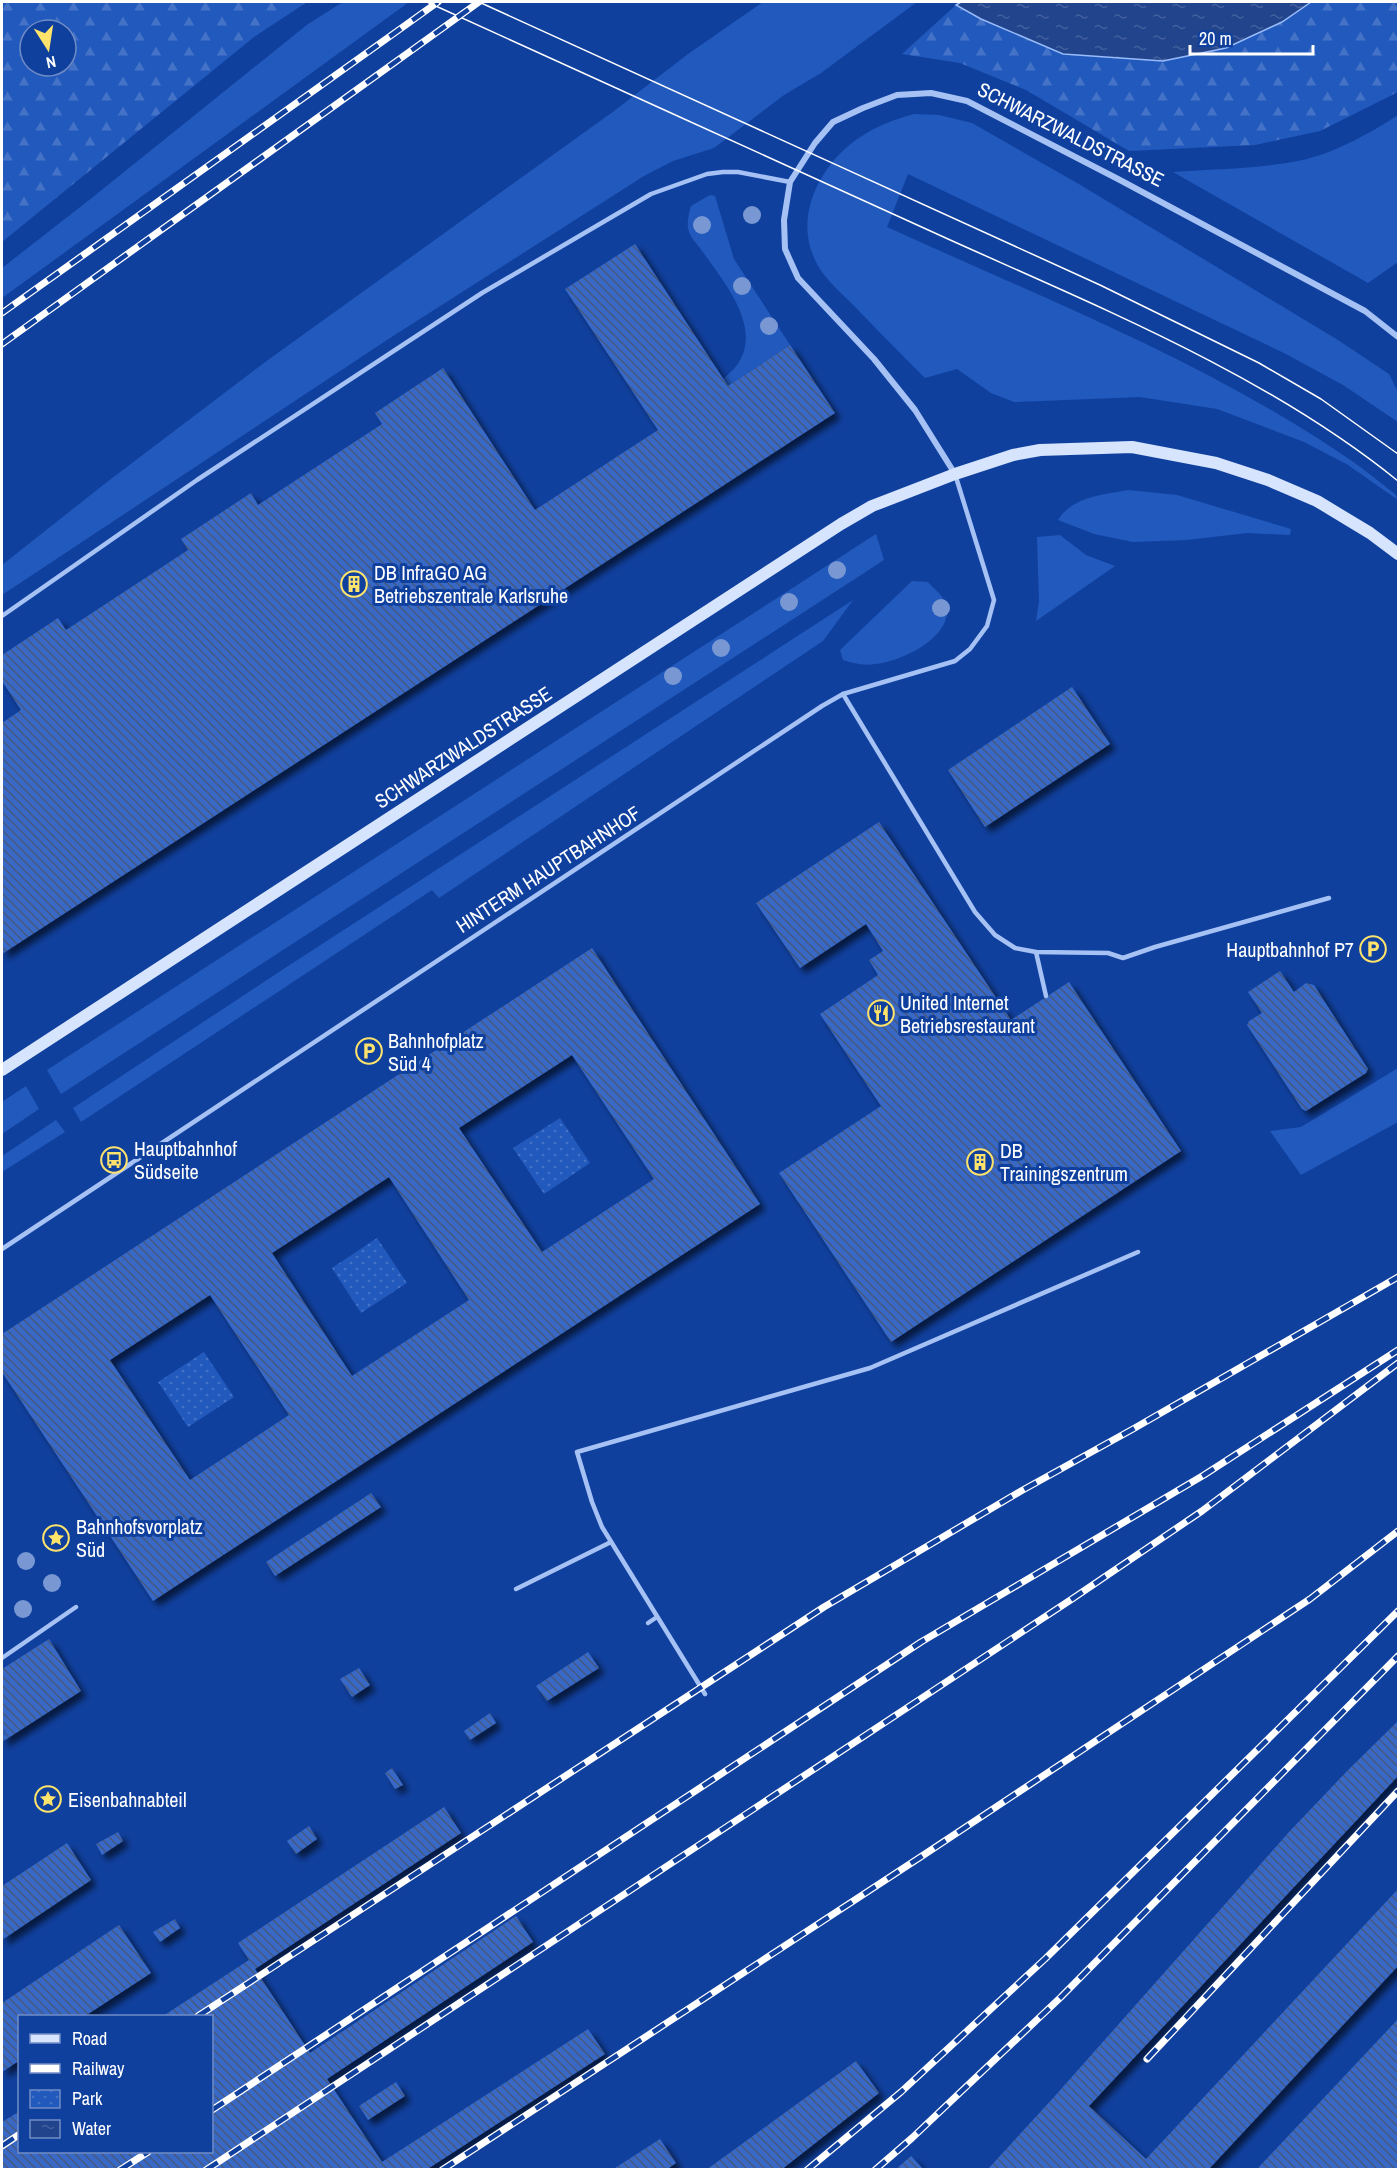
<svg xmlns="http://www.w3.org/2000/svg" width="1400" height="2171" font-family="'Archivo Narrow',sans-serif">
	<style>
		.grass { fill: #2259bd }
		.forest { fill: url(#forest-firs); fill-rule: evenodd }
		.park { fill: url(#park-dots) }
		.water { fill: url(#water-ripples); stroke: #98bbf9; stroke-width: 1.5 }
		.building { fill: url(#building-back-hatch); fill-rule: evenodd; filter: url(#shadow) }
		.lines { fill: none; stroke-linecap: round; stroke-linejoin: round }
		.street-tunnel { stroke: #345dad; stroke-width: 6; stroke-dasharray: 6 3; stroke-linecap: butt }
		.lane { stroke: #a6c2f5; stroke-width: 4.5 }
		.street { stroke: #a6c2f5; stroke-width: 6 }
		.secondary { stroke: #d6e4fe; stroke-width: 12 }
		.tram { stroke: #fff; stroke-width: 1.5 }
		.rail-casing { stroke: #fff; stroke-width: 7 }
		.rail { stroke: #10409e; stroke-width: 4.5; stroke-dasharray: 14; stroke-linecap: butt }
		.tree { fill: #7998d3 }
		.labels { text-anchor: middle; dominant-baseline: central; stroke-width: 6; stroke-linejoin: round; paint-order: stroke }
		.street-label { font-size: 20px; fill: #fff; stroke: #10409e }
		.poi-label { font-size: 20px; fill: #fff; stroke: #10409e; text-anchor: start }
	</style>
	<defs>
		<pattern id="forest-firs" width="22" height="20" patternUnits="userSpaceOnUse" patternTransform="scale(1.5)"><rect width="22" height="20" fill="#2259bd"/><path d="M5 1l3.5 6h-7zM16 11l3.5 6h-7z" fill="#4372c7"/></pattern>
		<pattern id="park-dots" width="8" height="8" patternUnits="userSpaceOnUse" patternTransform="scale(1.5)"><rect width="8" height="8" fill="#2259bd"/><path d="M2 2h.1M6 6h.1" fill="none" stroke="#4372c7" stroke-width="1.8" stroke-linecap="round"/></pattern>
		<pattern id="water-ripples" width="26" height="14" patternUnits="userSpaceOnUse" patternTransform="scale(1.5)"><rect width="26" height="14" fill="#21448c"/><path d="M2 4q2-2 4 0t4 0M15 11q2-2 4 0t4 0" fill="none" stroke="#42609d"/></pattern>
		<pattern id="building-back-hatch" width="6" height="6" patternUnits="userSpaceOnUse" patternTransform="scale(1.5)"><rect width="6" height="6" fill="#3969c6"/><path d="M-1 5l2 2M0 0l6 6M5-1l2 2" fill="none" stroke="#44587d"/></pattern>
		<filter id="shadow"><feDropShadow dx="5.5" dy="5.5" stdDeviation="3" flood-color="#0009"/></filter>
	</defs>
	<rect width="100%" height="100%" fill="#10409e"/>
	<g class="grass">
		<path d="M343,2H409L2,298V268L93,197L308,24Z"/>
		<path d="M763,2H917L821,73L784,95L714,148L673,161L644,176L390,338L2,595V565L107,482L268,360L614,111L688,54Z"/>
		<path d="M914,114L939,115L972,123L1077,183L1338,340L1389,374L1398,392V422L1343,385L1286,354L908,174L887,227C1040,297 1200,359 1340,453C1359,465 1377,480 1395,494L1398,500L1348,465L1304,442L1217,409L1140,397L1014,402L991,393L957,369L925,378C903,356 881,334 860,312C848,299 832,286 822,272C801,242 804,207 822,177C843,142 876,124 914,114Z"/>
		<path d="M1398,115V262L1368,283L1173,172C1218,169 1263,169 1307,159C1338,151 1372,132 1398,115Z"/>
		<path d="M710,195L715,196L734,259L790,345L728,386L723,379C772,342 731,291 705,255C700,247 689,237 688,228C687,221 689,213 691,206Z"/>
		<path d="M1128,490L1177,495L1291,529L1290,535L1247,533L1187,540L1133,542L1094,534L1058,520C1073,496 1103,495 1128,490Z"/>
		<path d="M876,534L884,560L61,1094L47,1070Z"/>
		<path d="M1060,535L1086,555L1115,566L1036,621L1039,601L1037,537Z"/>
		<path d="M912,581L928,582C934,589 946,597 947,608C950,639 900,662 875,664C863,666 853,663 843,660L840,650Z"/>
		<path d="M853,600L823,641L439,898L432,890L81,1122L73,1108L285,968Z"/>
		<path d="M1398,1068V1122L1301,1175L1270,1131L1301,1127Z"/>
		<path d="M26,1086L39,1109L2,1134V1102Z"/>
		<path d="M56,1120L65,1132L2,1172V1156Z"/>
	</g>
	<g class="forest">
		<path d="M2,2H307L254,37L2,242ZM30,30H66V66H30Z"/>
		<path d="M1311,2H1398V92L1320,131L1255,145L1129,151L1026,90L960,63L902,54L956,5L981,19L1282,22Z"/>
	</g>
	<g class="park">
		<path d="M560,1118L590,1163L544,1194L513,1148Z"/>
		<path d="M377,1238L407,1283L361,1313L332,1268Z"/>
		<path d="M204,1352L234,1397L188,1427L158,1382Z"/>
	</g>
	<path class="water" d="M961,2H1311L1282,22L1226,48L1163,61L1063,54L981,19L956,5Z"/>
	<g class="building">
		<path d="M635,244L728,386L790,345L835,413L2,954V723L21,710L2,681V655L58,618L66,630L188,550L181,539L251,493L258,505L382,424L375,413L443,368L535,510L658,430L565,289Z"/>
		<path d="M1072,687L1110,744L985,827L948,770Z"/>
		<path d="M879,822L1011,1020L1069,982L1181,1151L891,1342L779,1173L881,1106L820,1014L878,975L869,960L883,951L866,924L800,968L756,903Z"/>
		<path d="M592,948L760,1204L153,1601L2,1372V1334ZM572,1055L654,1179L542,1252L459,1128ZM389,1177L469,1300L352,1376L272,1253ZM210,1295L289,1415L190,1480L110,1360Z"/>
		<path d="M1280,971L1294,992L1306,983L1314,985L1368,1069L1366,1073L1306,1111L1302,1109L1247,1025L1249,1021L1262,1013L1248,992Z"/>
		<path d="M371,1493L381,1507L275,1576L266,1562Z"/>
		<path d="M49,1639L81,1691L2,1742V1669Z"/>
		<path d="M588,1652L599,1668L547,1701L536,1686Z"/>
		<path d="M359,1668L370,1685L352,1697L340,1679Z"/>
		<path d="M490,1713L496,1723L470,1740L464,1731Z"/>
		<path d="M1398,1721V1776L1089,2106L1146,2159L1398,1889V1966L1208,2170H987L1054,2097L1289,1832L1349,1769Z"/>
		<path d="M392,1768L403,1785L395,1789L385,1773Z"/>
		<path d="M444,1807L461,1833L255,1969L310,2053L516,1916L533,1942L327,2079L382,2162L588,2029L605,2054L426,2170H2V2122L20,2111V2152H212V2016H163L249,1960L238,1943Z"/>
		<path d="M309,1826L317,1839L296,1854L287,1841Z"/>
		<path d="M118,1832L123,1841L102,1855L96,1844Z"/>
		<path d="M67,1843L91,1880L2,1940V1886Z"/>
		<path d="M175,1919L180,1928L160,1942L153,1932Z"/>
		<path d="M119,1925L151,1973L85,2016H20V2060L2,2072V2003Z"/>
		<path d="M1398,2019V2170H1259L1258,2168Z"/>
		<path d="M856,2061L879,2093L781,2170H706Z"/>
		<path d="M396,2082L405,2096L368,2120L359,2106Z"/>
		<path d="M660,2139L676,2163L666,2170H612Z"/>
		<path d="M911,2156L924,2170H895Z"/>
	</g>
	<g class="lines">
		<path class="street-tunnel" d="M2,1730L6,1739"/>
		<g class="lane">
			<path d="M2,616L197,480L482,293L651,194L707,174L723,172H738L790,182"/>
			<path d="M843,694L975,912L995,935L1015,948L1036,952L1108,953L1123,958L1155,947L1329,898"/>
			<path d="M1036,952L1046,996"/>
			<path d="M2,1249L822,706L843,694L955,661L970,649L987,626L994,600L955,474"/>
			<path d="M516,1589L611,1542"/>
			<path d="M648,1623L657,1617"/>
			<path d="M2,1658L76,1607"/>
			<path d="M705,1694L602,1527L592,1502L577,1452L870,1368L1138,1252"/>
		</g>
		<path class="street" d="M955,474L915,410L874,359L798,278L785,249L784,220L790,182L815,143L833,122L863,108L897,95L931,93L967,101L1118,179L1365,311L1398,337"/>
		<path class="secondary" d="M2,1070L841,524L872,506L955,474L1013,455L1040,450L1132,447L1216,463L1268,480L1317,501L1370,533L1398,554"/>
		<g class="tram">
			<path d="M427,2C601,81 774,160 948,239C1101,308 1267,375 1398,481"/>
			<path d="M479,2L1100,285L1259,363L1321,399L1398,454"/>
		</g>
		<g class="rail-casing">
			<g id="rail">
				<path d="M2,313L438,2"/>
				<path d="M2,344L479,2"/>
				<path d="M198,2016L824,1607L1021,1491L1133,1429L1398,1277"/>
				<path d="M1147,2059L1398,1791"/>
				<path d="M212,2110L921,1642L1204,1475L1398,1350"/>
				<path d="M2,2146L20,2134"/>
				<path d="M120,2170L148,2152"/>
				<path d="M206,2170L1072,1599L1202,1511L1398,1363"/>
				<path d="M442,2170L919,1858L1310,1599L1398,1531"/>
				<path d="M807,2170L901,2092L1045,1959L1398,1611"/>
				<path d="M875,2170L912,2138L1061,1997L1398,1656"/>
			</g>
		</g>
		<use href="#rail" class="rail"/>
	</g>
	<g class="tree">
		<circle cx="752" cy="215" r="9"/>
		<circle cx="702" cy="225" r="9"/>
		<circle cx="742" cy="286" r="9"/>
		<circle cx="769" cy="326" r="9"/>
		<circle cx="837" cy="570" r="9"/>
		<circle cx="789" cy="602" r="9"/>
		<circle cx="941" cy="608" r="9"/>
		<circle cx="721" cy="648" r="9"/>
		<circle cx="673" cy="676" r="9"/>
		<circle cx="26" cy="1561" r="9"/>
		<circle cx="52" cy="1583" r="9"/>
		<circle cx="23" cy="1609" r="9"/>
	</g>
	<defs>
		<g id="building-ring" transform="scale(1.35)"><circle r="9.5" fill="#10409e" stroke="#ffe36a" stroke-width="1.5"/><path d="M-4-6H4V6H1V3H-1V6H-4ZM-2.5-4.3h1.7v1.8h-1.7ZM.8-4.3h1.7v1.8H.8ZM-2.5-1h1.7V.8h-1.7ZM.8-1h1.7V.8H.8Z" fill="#ffe36a"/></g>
		<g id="parking-ring" transform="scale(1.35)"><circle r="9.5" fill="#10409e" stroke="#ffe36a" stroke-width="1.5"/><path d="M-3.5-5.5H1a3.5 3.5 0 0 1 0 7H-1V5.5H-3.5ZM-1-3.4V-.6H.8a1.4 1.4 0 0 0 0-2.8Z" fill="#ffe36a"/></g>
		<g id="restaurant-ring" transform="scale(1.35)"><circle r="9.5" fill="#10409e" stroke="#ffe36a" stroke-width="1.5"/><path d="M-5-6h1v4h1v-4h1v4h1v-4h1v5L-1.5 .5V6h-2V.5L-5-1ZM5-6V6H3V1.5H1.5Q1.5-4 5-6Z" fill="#ffe36a"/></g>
		<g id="bus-ring" transform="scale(1.35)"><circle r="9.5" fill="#10409e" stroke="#ffe36a" stroke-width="1.5"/><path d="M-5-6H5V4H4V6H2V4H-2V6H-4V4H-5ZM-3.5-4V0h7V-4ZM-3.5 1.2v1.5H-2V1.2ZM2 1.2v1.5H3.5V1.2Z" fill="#ffe36a"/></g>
		<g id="sight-ring" transform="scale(1.35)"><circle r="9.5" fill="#10409e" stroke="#ffe36a" stroke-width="1.5"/><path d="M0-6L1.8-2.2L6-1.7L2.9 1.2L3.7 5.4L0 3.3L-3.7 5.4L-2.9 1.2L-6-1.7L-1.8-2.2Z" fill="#ffe36a"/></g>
	</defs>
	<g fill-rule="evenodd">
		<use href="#building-ring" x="354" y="584"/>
		<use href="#parking-ring" x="1373" y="949"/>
		<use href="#restaurant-ring" x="881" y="1013"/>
		<use href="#parking-ring" x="369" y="1051"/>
		<use href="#bus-ring" x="114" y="1160"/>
		<use href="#building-ring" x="980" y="1162"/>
		<use href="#sight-ring" x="56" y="1538"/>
		<use href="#sight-ring" x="48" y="1799"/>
	</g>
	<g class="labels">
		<g class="street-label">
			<text transform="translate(1071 134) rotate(27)">SCHWARZWALDSTRASSE</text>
			<text transform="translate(463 747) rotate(-33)">SCHWARZWALDSTRASSE</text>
			<text transform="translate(548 869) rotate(-33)">HINTERM HAUPTBAHNHOF</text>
		</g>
		<g class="poi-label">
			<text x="374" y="572">DB InfraGO AG<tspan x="374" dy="23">Betriebszentrale Karlsruhe</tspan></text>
			<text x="1354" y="949" text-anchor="end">Hauptbahnhof P7</text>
			<text x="900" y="1002">United Internet<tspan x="900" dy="23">Betriebsrestaurant</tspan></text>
			<text x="388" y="1040">Bahnhofplatz<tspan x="388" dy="23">Süd 4</tspan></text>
			<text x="134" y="1148">Hauptbahnhof<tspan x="134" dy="23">Südseite</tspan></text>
			<text x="1000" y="1150">DB<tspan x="1000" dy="23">Trainingszentrum</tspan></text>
			<text x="76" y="1526">Bahnhofsvorplatz<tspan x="76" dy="23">Süd</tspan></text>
			<text x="68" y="1799">Eisenbahnabteil</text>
		</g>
	</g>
	<rect width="1400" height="2171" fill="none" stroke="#ffffff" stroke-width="6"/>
	<rect x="18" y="2015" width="195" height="138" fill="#10409e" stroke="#708cc5" stroke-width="1.5"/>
	<rect x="30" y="2034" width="30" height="9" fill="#d6e4fe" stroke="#708cc5" stroke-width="1.5"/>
	<text x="72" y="2045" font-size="18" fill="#ffffff">Road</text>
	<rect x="30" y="2064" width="30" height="9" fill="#ffffff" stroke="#708cc5" stroke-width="1.5"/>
	<text x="72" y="2075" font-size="18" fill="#ffffff">Railway</text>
	<rect x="30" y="2090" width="30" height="18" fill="url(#park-dots)" stroke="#708cc5" stroke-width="1.5"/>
	<text x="72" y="2105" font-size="18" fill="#ffffff">Park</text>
	<rect x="30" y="2120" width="30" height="18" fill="url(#water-ripples)" stroke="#708cc5" stroke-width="1.5"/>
	<text x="72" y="2135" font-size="18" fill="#ffffff">Water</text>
	<g transform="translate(48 48) rotate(168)"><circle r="28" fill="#10409e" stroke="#708cc5" stroke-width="1.5"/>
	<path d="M0-4.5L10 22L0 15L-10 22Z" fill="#ffe36a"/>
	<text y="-9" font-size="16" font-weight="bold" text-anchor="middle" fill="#ffffff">N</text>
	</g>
	<path d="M1190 45v9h123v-9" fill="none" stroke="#ffffff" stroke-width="3"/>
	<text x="1199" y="45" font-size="18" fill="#ffffff" stroke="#10409e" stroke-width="4.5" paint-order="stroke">20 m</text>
</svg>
